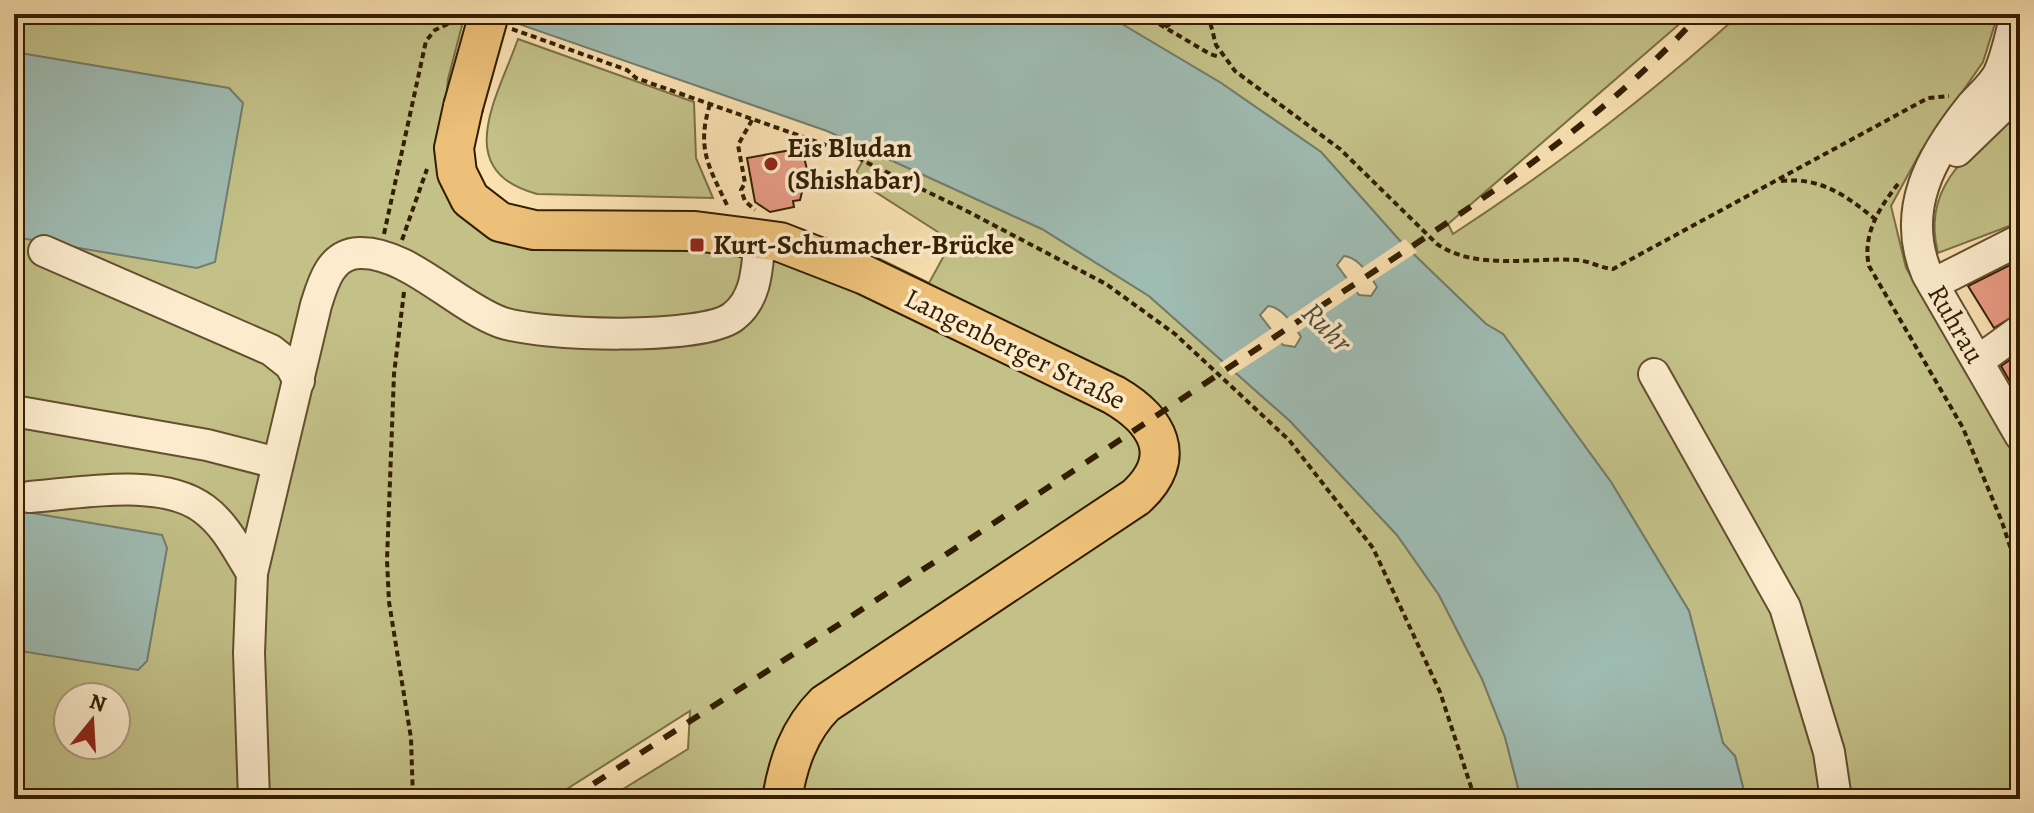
<svg xmlns="http://www.w3.org/2000/svg" width="2034" height="813" font-family="Alegreya,serif">
	<style>
		.green { fill: #c3c188; stroke: #7b7045; stroke-width: 2; fill-rule: evenodd }
		.water { fill: #9fbcb3; stroke: #747d6c; stroke-width: 2; fill-rule: evenodd }
		.pier { fill: #fae1b2 }
		.building { fill: #e89b84; stroke: #331e02; stroke-width: 2 }
		.lines { fill: none; stroke-linecap: round; stroke-linejoin: round }
		.minor-casing { stroke: #654f2e; stroke-width: 34 }
		.major-casing { stroke: #331e02; stroke-width: 42 }
		.path { stroke: #331e02; stroke-width: 4; stroke-dasharray: 6 4; stroke-linecap: butt }
		.minor { stroke: #fceccd; stroke-width: 30 }
		.major { stroke: #edc079; stroke-width: 38 }
		.rail { stroke: #331e02; stroke-width: 6; stroke-dasharray: 14 14; stroke-linecap: butt }
		.major-bridge-casing { stroke: #331e02; stroke-width: 42; stroke-linecap: butt }
		.major-bridge { stroke: #edc079; stroke-width: 38 }
		.poi-dot { fill: #8f2418; stroke: #fceccd; stroke-width: 3 }
		.labels { text-anchor: middle; dominant-baseline: central; stroke-width: 7; stroke-linejoin: round; paint-order: stroke }
		.poi-label { font-size: 28px; font-weight: bold; fill: #331e02; stroke: #fceccd; text-anchor: start }
		.street-label { font-size: 28px; fill: #331e02; stroke: #fceccd }
		.water-label { font-size: 30px; font-style: italic; fill: #534d37; stroke: #fceccd }
	</style>
	<rect width="100%" height="100%" fill="#fae1b2"/>
	<filter id="stains"><feTurbulence type="fractalNoise" baseFrequency=".0025" numOctaves="4"/><feColorMatrix values="0 0 0 0 .2 0 0 0 0 .09 0 0 0 0 .02 0 0 0 .5 -.17"/></filter>
	<radialGradient id="worn" r=".72"><stop offset=".6" stop-color="#630" stop-opacity="0"/><stop offset="1" stop-color="#630" stop-opacity=".3"/></radialGradient>
	<g class="green">
		<path d="M14,14H465L448,79L441,156L476,223L833,243L839,239L929,283L952,241L860,182L857,171L869,150L1042,229L1149,296L1290,421L1397,535L1439,595L1482,679L1505,737L1521,799H607L688,749L690,711L551,799H14ZM68,697H116V745H68Z"/>
		<path d="M1105,14H1691L1448,224L1453,234C1553,169 1651,94 1740,14H1998L1983,62L1921,151L1891,206L1906,268L2020,466V799H1746L1735,756L1723,744L1689,611L1611,482L1503,334L1486,324L1401,242L1321,152L1221,83Z"/>
		<path d="M518,39L694,102L696,158L713,198L537,194C450,171 498,96 518,39Z"/>
		<path d="M2020,111V222L1938,253C1920,183 1974,149 2020,111Z"/>
	</g>
	<g class="water">
		<path d="M490,14H1105L1221,83L1321,152L1401,242L1486,324L1503,334L1611,482L1689,611L1723,743L1735,756L1746,799H1521L1505,737L1482,679L1439,595L1397,535L1290,421L1149,296L1042,229L827,131ZM1344,256C1358,257 1370,275 1377,287L1371,296L1359,295L1337,265ZM1268,306C1282,307 1294,325 1301,337L1295,347L1283,345L1260,315Z"/>
		<path d="M14,52L229,88L243,103L215,262L197,268L14,237Z"/>
		<path d="M14,510L162,535L167,548L147,661L138,670L14,650Z"/>
	</g>
	<g class="pier">
		<path d="M1405,239L1417,252L1370,283L1359,270Z"/>
		<path d="M1350,276L1360,290L1295,334L1283,321Z"/>
		<path d="M1274,327L1285,341L1231,376L1219,364Z"/>
	</g>
	<g class="building">
		<path d="M802,148L808,174L799,175L802,192L800,200L793,201L794,207L770,212L755,202L747,158Z"/>
		<path d="M2020,260V312L1994,328L1968,286Z"/>
		<path d="M2020,353V399L2001,366Z"/>
	</g>
	<g class="lines">
		<g class="minor-casing">
			<g id="minor">
				<path d="M2016,14C2011,34 2007,55 1999,73C1993,85 1980,96 1971,106C1931,156 1900,210 1927,274L2020,435"/>
				<path d="M1957,151L2020,90"/>
				<path d="M44,251L271,350L290,365L299,381"/>
				<path d="M1933,284L2020,240"/>
				<path d="M1978,361L2018,332"/>
				<path d="M1654,374L1785,607L1829,752L1836,799"/>
				<path d="M14,411L207,445L277,463"/>
				<path d="M30,497C81,493 162,477 204,509C226,525 238,551 252,573"/>
				<path d="M254,799L249,653L252,573L316,305C323,282 331,254 359,253C406,251 455,305 500,322C538,336 705,341 734,316C758,297 757,265 760,237"/>
			</g>
		</g>
		<g class="major-casing">
			<path id="major" d="M463,107L454,148L457,173L470,199L500,222L534,230L695,231L780,242L865,275L1114,395C1157,420 1180,457 1136,497L825,704C799,730 788,763 782,799"/>
		</g>
		<g class="path">
			<path d="M1142,14L1210,54L1220,57"/>
			<path d="M1208,14L1216,45L1235,71L1340,149L1437,244C1476,271 1533,257 1577,260C1590,261 1600,268 1613,269L1928,98L1949,96"/>
			<path d="M1165,27L1185,14"/>
			<path d="M512,29L627,70L636,78L843,151L963,209L1106,284L1175,334L1289,440L1373,548L1440,692L1475,799"/>
			<path d="M710,104C696,149 709,167 728,207"/>
			<path d="M752,120L738,145L745,183L741,190L745,201L755,210"/>
			<path d="M1781,181C1821,177 1845,195 1875,219"/>
			<path d="M1898,184C1879,208 1862,235 1869,266L1963,428L2002,522L2020,577"/>
			<path d="M384,234L426,41L435,30L459,19"/>
			<path d="M402,240L427,169"/>
			<path d="M404,292L394,374L387,560L389,602L411,738L413,799"/>
		</g>
		<use href="#minor" class="minor"/>
		<use href="#major" class="major"/>
		<path class="rail" d="M570,799C806,646 1042,493 1276,336C1422,238 1581,145 1700,14"/>
		<g class="major-bridge-casing">
			<path id="major-bridge" d="M463,107L489,14"/>
		</g>
		<use href="#major-bridge" class="major-bridge"/>
	</g>
	<g class="poi-dot">
		<circle cx="771" cy="164" r="8"/>
		<rect x="689" y="237" width="16" height="16" rx="4"/>
	</g>
	<g class="labels">
		<g class="poi-label">
			<text x="787" y="148">Eis Bludan<tspan x="787" dy="32">(Shishabar)</tspan></text>
			<text x="713" y="245">Kurt-Schumacher-Brücke</text>
		</g>
		<g class="street-label">
			<text transform="translate(1956 324) rotate(60)">Ruhrau</text>
			<text transform="translate(1015 349) rotate(26)">Langenberger Straße</text>
		</g>
		<g class="water-label">
			<text transform="translate(1327 327) rotate(45)">Ruhr</text>
		</g>
	</g>
	<rect width="2034" height="813" fill="none" stroke="#fae1b2" stroke-width="48"/>
	<rect x="16" y="16" width="2002" height="781" fill="none" stroke="#331e02" stroke-width="4"/>
	<rect x="24" y="24" width="1986" height="765" fill="none" stroke="#331e02" stroke-width="2"/>
	<g transform="translate(92 721) rotate(18)"><circle r="38" fill="#fceccd" stroke="#ac9a7c" stroke-width="2"/>
	<path d="M0-6L14 30L0 20L-14 30Z" fill="#8f2418"/>
	<text y="-12" font-size="22" font-weight="bold" text-anchor="middle" fill="#331e02">N</text>
	</g>
	<rect width="100%" height="100%" filter="url(#stains)"/>
	<rect width="100%" height="100%" fill="url(#worn)"/>
</svg>
